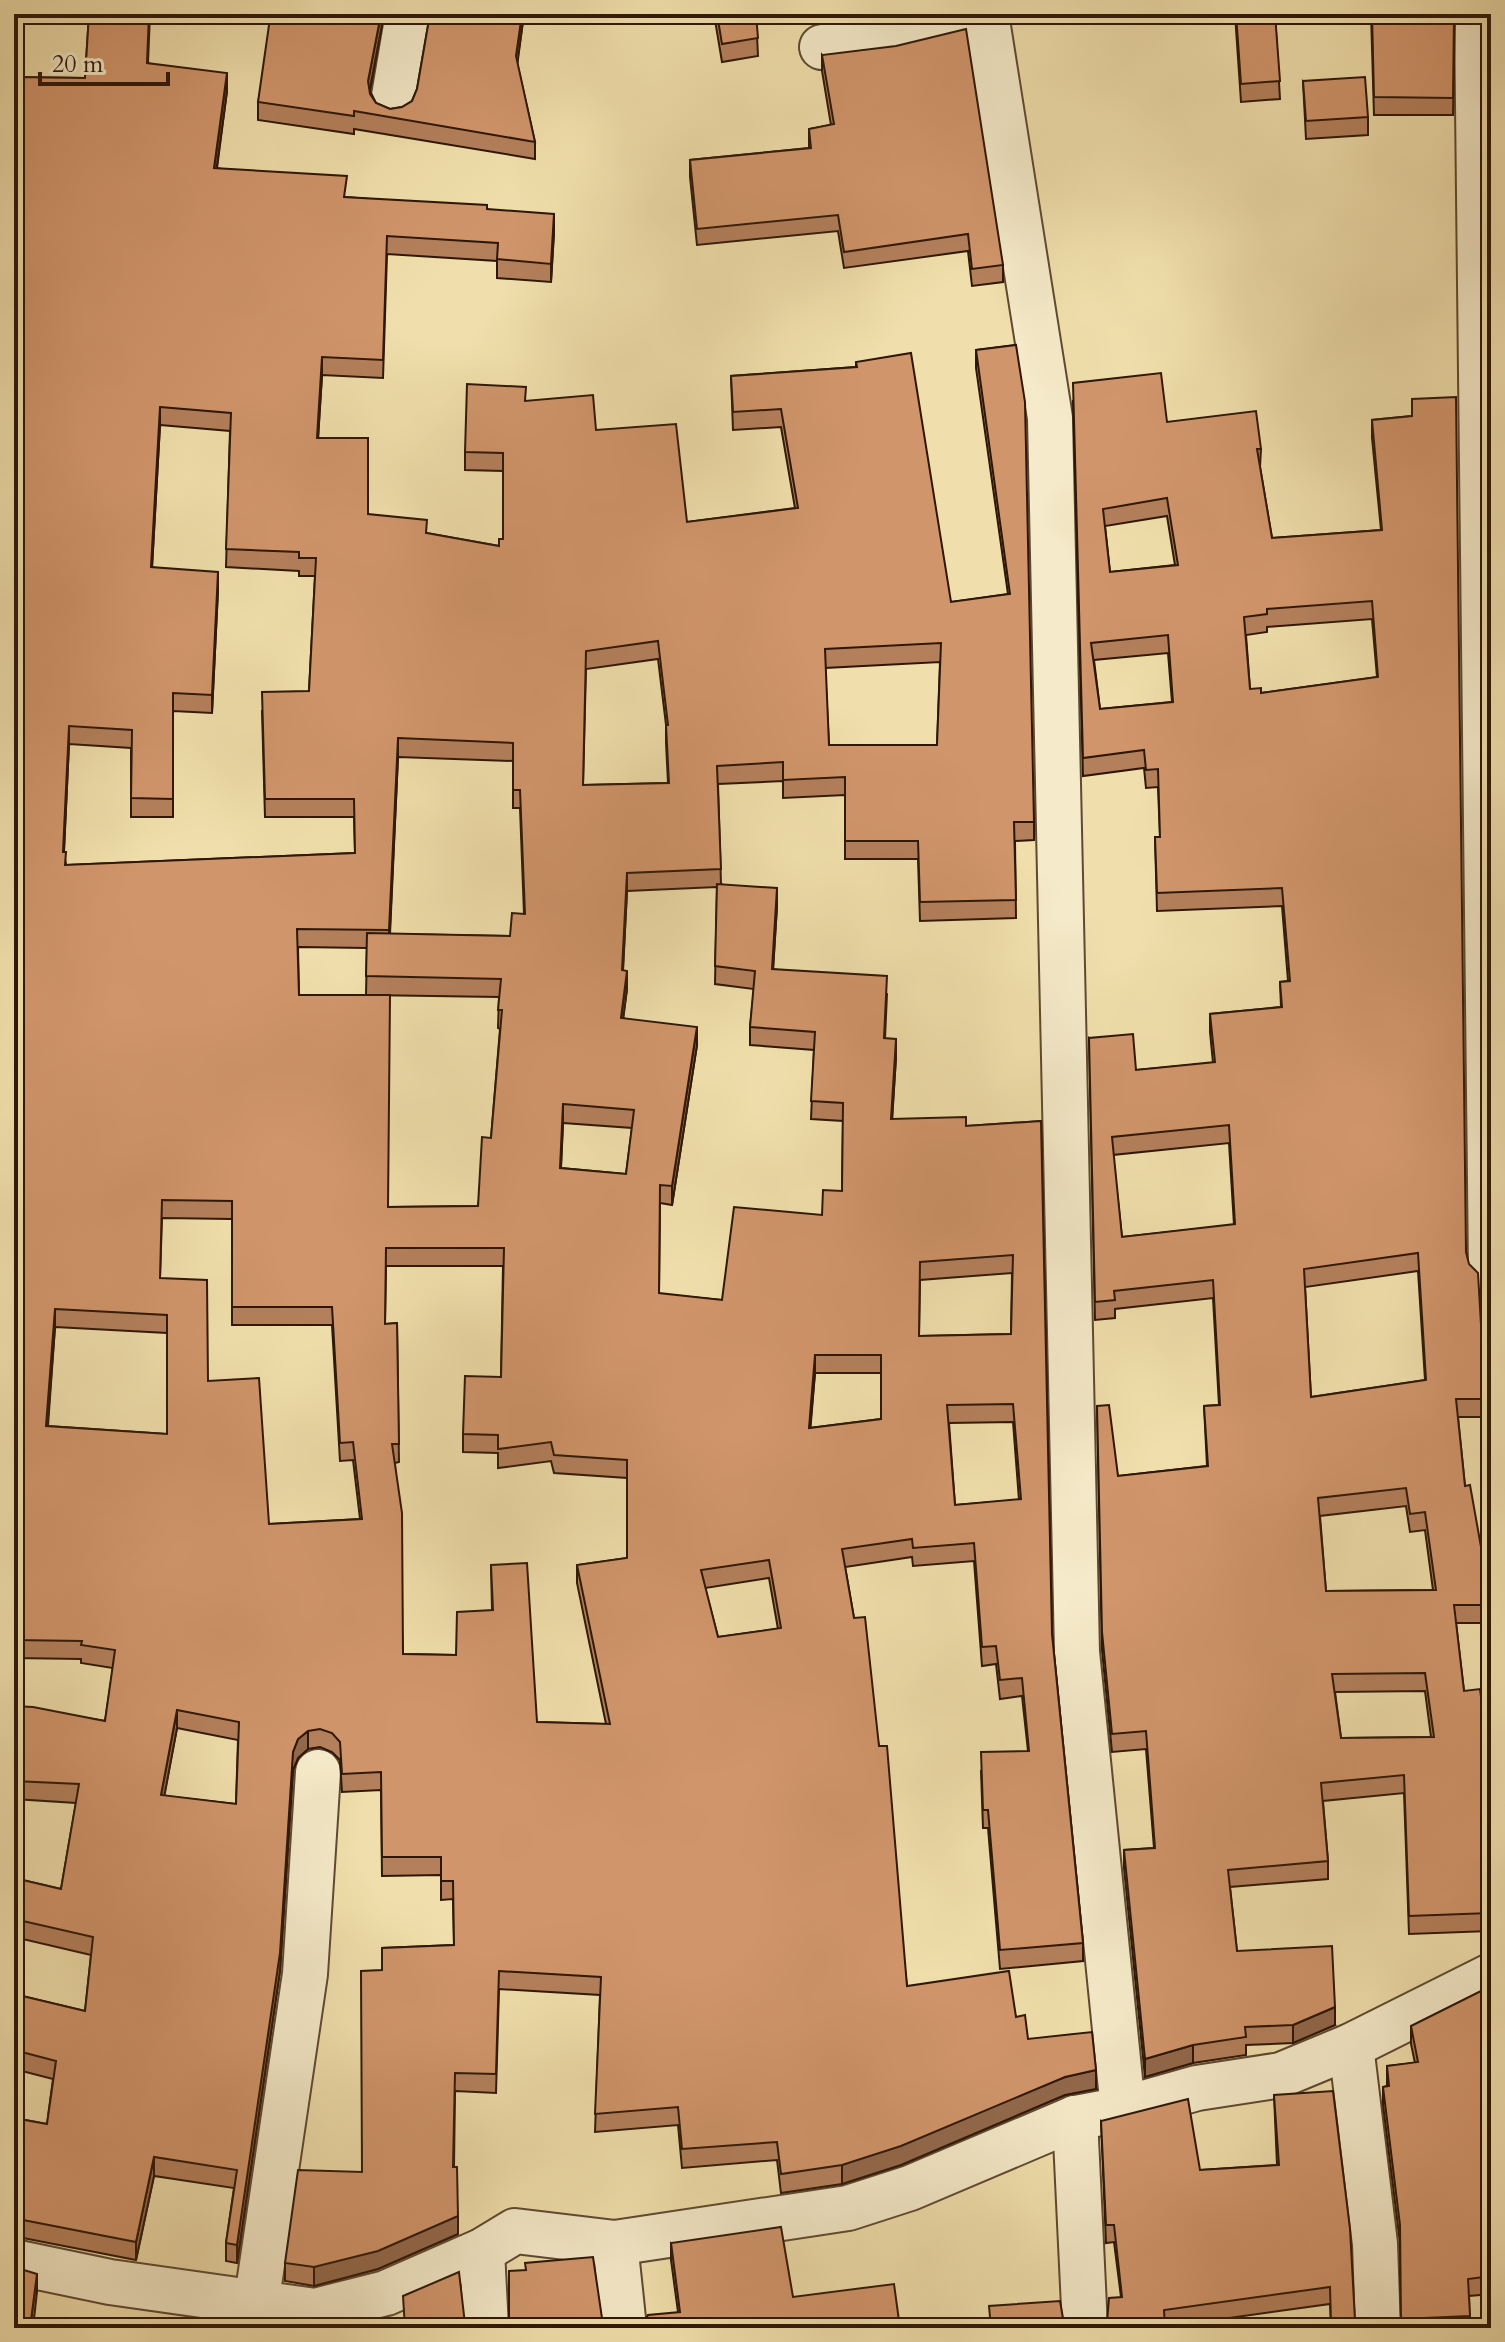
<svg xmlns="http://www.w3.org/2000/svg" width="1505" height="2342" font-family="Cardo,serif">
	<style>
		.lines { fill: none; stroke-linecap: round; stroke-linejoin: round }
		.street-casing { stroke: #5e4931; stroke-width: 48 }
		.street { stroke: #f5eac9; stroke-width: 44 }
		.wall { fill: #b4805c; stroke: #2e1708; stroke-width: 2; fill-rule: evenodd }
		.shaded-wall { fill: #92684b; stroke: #2e1708; stroke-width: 2 }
		.building { fill: #d1956b; stroke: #2e1708; stroke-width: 2; fill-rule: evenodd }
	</style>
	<rect width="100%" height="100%" fill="#f0dfac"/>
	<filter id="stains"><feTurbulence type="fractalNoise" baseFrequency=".0025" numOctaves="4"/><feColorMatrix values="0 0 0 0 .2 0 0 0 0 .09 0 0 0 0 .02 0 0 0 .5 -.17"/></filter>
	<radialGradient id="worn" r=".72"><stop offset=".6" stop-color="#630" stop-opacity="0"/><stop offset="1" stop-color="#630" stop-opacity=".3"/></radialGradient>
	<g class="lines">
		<g class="street-casing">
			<g id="street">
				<path d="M986,14L1050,418L1077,1652L1123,2109"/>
				<path d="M1477,14L1491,1270"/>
				<path d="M822,47L893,38L986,14"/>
				<path d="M393,102L408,14"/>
				<path d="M1351,2046L1375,2244L1378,2328"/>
				<path d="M1075,2118L1085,2328"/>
				<path d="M615,2243L624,2328"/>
				<path d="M482,2251L486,2328"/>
				<path d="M14,2262L110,2282L315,2311L386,2293L482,2251L515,2231L615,2243L848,2208L910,2188L1075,2118L1123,2109L1197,2088L1281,2075L1351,2046L1491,1976"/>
				<path d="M256,2305L305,1974L318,1772"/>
			</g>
		</g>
		<use href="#street" class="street"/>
	</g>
	<g class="wall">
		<path d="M89,14H150L148,63L227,91L217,168L346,197L487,209L554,232L551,282L497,278V261L387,254L383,378L322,375L318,438L368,514L427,533L499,546L503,539V471L465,470V452L526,401L596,430L687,522L795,508L781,427L733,430L731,376L856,367V362L951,602L1008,594L976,368V350L1016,345L1034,822V840L1015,841L1016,918L920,921L918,859H845V795L783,798V781L718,784L721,884L777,906L773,969L887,994L885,1038L896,1057L892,1119L966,1126L1041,1121L1052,1634L1083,1943V1961L1000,1969L988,1828H983L981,1771L1028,1751L1022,1696L1000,1699L996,1664L982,1666L974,1561L913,1566L912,1557L845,1567L854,1618L879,1746L907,1986L1016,2017L1028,2039L1096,2089L1065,2095L901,2165L842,2184L781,2193L777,2160L682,2168L678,2125L595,2132L600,1995L499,1989L496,2093L455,2091L454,2167L458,2234L378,2269L314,2286L285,2281V2263L362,2172L382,1970V1948L454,1945L453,1899L441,1900V1875L382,1876L381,1790L342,1792L340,1760L332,1752L320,1747L308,1749L298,1758L293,1770L280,1971L237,2263L226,2261V2243L234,2188L154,2176L136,2260L18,2237L14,2238V2118L47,2124L53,2079L14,2069V1994L85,2011L91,1955L14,1937V1878L61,1889L76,1803L14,1799V1706L105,1721L113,1668L81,1663V1659L14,1658V813H17L18,691H14V222H18L20,148L14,147V77L85,78ZM160,425L230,431L226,567L299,571V576H315L309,691L262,711L265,817H354L355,853L66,865L64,852L69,744L131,748V817H173V711L212,713L218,590L152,567ZM658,659L666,725V743L668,783L583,785L586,669ZM940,662L937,745H829L825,668ZM398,757L513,761V808H520L524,914L510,936L390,934ZM717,887L715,984L754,989L750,1027V1045L814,1050L811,1119L843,1121L842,1191L822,1215L722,1300L659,1294L660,1203L672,1205L697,1045L623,1018L627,989L623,970L627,891ZM298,947L367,948L366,995L499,997L498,1028L500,1029L491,1138L478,1206L388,1207L299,995ZM563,1123L632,1128L626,1174L561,1168ZM162,1218L232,1219V1325H332L340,1461L353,1460L360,1519L269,1524L208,1381L160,1278ZM386,1266H503L501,1377L463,1434V1452L498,1453V1468L551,1461L554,1473L627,1478V1558L577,1565V1583L606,1724L537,1722L491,1565L492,1610L456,1655L403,1654L395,1463L399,1462L397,1323L385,1324ZM1012,1273L1011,1334L919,1336L920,1280ZM55,1327L167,1333V1434L48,1426ZM815,1373H881V1419L810,1428ZM1013,1422L1019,1500L955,1505L949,1423ZM769,1578L778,1629L718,1637L705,1588ZM177,1728L238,1740L236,1804L164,1796Z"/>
		<path d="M384,14L370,91L376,103L390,109L402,107L412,101L417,89L430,14H524L517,63L535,142V159L354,129V134L258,120V102L280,19Z"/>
		<path d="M714,14H756L758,56L722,62Z"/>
		<path d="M1235,14H1275L1280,99L1241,102Z"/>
		<path d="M1371,14H1455L1453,115H1374Z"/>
		<path d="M822,55L1003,265V282L972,286L968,251L844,268L838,231L697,245L690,177V160L809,148V129L831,125L822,71Z"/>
		<path d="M1303,81L1368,117V135L1306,139Z"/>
		<path d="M1412,399L1466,1252L1485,1399V1417H1458L1465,1486L1486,1575V1593H1483V1623H1456L1464,1691L1482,1705L1491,1704V1943L1490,1931L1409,1934L1404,1793L1323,1801L1328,1861V1879L1230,1887L1237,1951L1335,2025L1293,2043L1246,2045V2055L1193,2063L1145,2077L1124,1868V1850L1154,1848L1146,1749L1112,1752L1102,1650L1097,1406L1118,1476L1207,1466L1204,1406L1219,1405L1213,1298L1115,1309V1318L1095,1320L1089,1038L1136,1070L1213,1063L1210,1032V1014L1281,1007L1280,982L1288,981L1282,906L1157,911L1155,837H1160L1158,787L1146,788L1144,768L1083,776L1073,401L1167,422L1261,449L1260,467L1272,538L1381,530L1372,438V420L1412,416ZM1167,516L1175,565L1110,572L1105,526ZM1372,619L1377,677L1261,693L1250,689L1246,635L1267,632V627ZM1168,653L1172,702L1100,709L1094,660ZM1229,1143L1234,1225L1122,1237L1113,1155ZM1418,1271L1425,1380L1311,1397L1305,1287ZM1406,1506L1410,1532L1425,1530L1433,1590L1326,1591L1320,1516ZM1425,1691L1431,1737L1341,1738L1335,1692Z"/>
		<path d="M1491,1986V2294L1469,2296L1470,2328H1401L1400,2243L1383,2105V2087L1387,2086V2066L1415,2063L1411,2044V2026Z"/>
		<path d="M1274,2095L1355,2320V2328H1331L1330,2304L1165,2327L1107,2322L1121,2297L1114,2242L1106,2243L1101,2121L1200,2170L1277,2165Z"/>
		<path d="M671,2243L793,2297L678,2312L671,2260Z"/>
	</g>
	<g class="shaded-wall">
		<path d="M381,14H384L368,99V81Z"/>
		<path d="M522,14H524L516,74V56Z"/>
		<path d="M227,73V91L214,187V168Z"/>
		<path d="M554,214V232L551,282V264Z"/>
		<path d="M322,357V375L317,456V438Z"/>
		<path d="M160,407V425L151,586V567Z"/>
		<path d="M218,572V590L212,713V695Z"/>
		<path d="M69,726V744L63,870V852Z"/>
		<path d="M398,738V757L389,948V930Z"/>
		<path d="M627,873V891L622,988V970Z"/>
		<path d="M777,888V906L772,987V969Z"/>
		<path d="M627,971V989L621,1036V1018Z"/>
		<path d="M697,1027V1045L672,1205V1186Z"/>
		<path d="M896,1039V1057L891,1138V1119Z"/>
		<path d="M563,1104V1123L560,1186V1168Z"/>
		<path d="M55,1309V1327L46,1444V1426Z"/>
		<path d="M815,1355V1373L809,1446V1428Z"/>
		<path d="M177,1710V1728L161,1814V1795Z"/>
		<path d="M308,1731V1749L298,1758L293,1770L280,1971L237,2263V2245L293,1752L298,1739Z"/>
		<path d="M1335,2007V2025L1293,2043V2025Z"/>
		<path d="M1193,2045V2063L1145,2077V2059Z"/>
		<path d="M1096,2070V2089L1065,2095L901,2165L842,2184V2165L1065,2077Z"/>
		<path d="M154,2157V2176L136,2260V2242Z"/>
		<path d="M458,2216V2234L378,2269L314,2286V2267Z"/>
		<path d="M37,2274V2292L33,2328H30Z"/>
	</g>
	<g class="building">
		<path d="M89,14H149L147,63L227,73L214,168L347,176L344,197L487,205V209L554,214L551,264L497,259L498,243L387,236L383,360L322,357L317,438H368V514L427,520L426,533L499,546V539H503V453L465,452L467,384L526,387L525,401L593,395L596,430L676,424L687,522L798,508L781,409L733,412L731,376L857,367L856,362L911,353L951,602L1010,594L976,350L1016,345L1025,402L1034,822H1014L1016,900L920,902L918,841H845V777L783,780V762L717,766L721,869L627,873L622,970L627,971L621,1018L697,1027L672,1186L660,1185L659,1293L722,1300L734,1207L822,1215L823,1190L842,1191L843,1103L811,1101L815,1032L750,1027L755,971L715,966L717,884L777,888L772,969L887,976L884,1038L896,1039L891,1119L966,1117V1126L1041,1121L1052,1634L1083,1943L1000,1950L988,1810H983L981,1752L1029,1751L1022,1678L1000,1680L996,1646L982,1647L974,1543L913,1548L912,1539L842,1549L854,1618L865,1617L879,1746H887L907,1986L1009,1971L1016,2017L1025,2015L1028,2039L1092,2032L1096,2070L1065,2077L901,2146L842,2165L781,2174L777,2142L682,2149L678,2107L595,2114L601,1977L499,1971L496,2074L455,2073L453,2167H457L458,2216L378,2251L314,2267L285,2263L298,2170L362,2172L361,1971L382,1970V1948L454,1945L453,1881H441V1857H382L381,1772L342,1774L340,1742L332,1733L320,1729L308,1731L298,1739L293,1752L280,1953L237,2245L226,2243L237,2170L154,2157L136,2242L18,2219H14V2118L47,2124L56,2061L14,2050V1994L85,2011L93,1937L14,1919V1878L61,1889L79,1784L14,1781V1706L33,1707L105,1721L115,1650L81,1645L82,1641L14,1640V813H17L18,673H14V473L16,439H14V222H18L21,130L14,129V77L85,78ZM160,407L231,413L226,549L299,552V558H316L309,691L262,692L265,799H354L355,853L65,865L66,852H63L69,726L132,730L131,798L173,799V693L212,695L218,572L151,567ZM658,641L668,725H666L669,783L583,785L586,651ZM941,643L937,745H829L825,649ZM398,738L513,743V790H520L525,914L512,913L510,936L367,933L366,976L501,979L498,1010H502L491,1138L482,1137L478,1206L388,1207L390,995H299L297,929L389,930ZM563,1104L634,1110L626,1174L560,1168ZM162,1200L232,1201V1307H332L340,1443L353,1442L362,1519L269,1524L259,1378L208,1381L207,1280L160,1278ZM386,1248H504L501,1377L465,1376L463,1434L498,1435V1449L551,1442L554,1455L627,1460V1558L577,1565L610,1724L537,1722L527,1563L491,1565L493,1610L457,1612L456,1655L403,1654L402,1513L392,1444H399L397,1323L385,1324ZM1013,1255L1011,1334L919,1336L920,1262ZM55,1309L167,1315V1434L46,1426ZM815,1355H881V1419L809,1428ZM1013,1404L1021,1499L955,1505L947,1405ZM769,1560L781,1628L718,1637L701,1570ZM177,1710L239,1722L236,1804L161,1795Z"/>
		<path d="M281,14H381L368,81L370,94L376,103L390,109L402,107L412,101L417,89L430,14H522L516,56L535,142L354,111V116L258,102L270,18L280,19Z"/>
		<path d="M717,14H756L758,38L722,44Z"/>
		<path d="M1236,14H1275L1280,81L1241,84Z"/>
		<path d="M1372,14H1454L1453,98L1374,97Z"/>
		<path d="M966,29L1003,265L972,269L968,234L844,252L838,215L697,229L690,160L811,148L809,129L834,124L822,55L896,46Z"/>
		<path d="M1365,77L1368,117L1306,121L1303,81Z"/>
		<path d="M1161,373L1167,422L1256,411L1261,449H1257L1272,538L1382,530L1372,420L1412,416V399L1456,397L1466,1252L1469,1264L1478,1273L1482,1342H1485V1399H1456L1465,1486L1470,1485L1486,1575H1482L1483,1605H1454L1464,1691L1480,1689L1482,1705L1491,1704V1925L1490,1913L1409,1916L1404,1775L1321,1783L1328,1861L1228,1870L1237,1951L1332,1946L1335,2007L1293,2025L1245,2027L1246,2037L1193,2045L1145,2059L1124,1850L1155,1848L1146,1731L1112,1734L1102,1632L1097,1406L1109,1405L1118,1476L1208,1466L1204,1406L1220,1405L1213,1280L1114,1291L1115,1300L1095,1302L1089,1038L1133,1034L1136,1070L1215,1062L1210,1014L1282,1007L1280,982L1290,981L1282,888L1157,893L1155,837H1160L1158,769L1146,770L1144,750L1083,758L1073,383ZM1167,498L1178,565L1110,572L1103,509ZM1372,601L1378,677L1261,693V688L1250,689L1244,617L1267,614V609ZM1168,635L1173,702L1100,709L1091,643ZM1229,1125L1235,1224L1122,1237L1112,1137ZM1418,1253L1426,1380L1311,1397L1304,1269ZM1406,1488L1410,1514L1425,1512L1436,1590L1326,1591L1318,1498ZM1425,1673L1434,1737L1341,1738L1332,1674Z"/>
		<path d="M1491,1986V2276L1468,2279L1470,2316L1401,2319L1400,2225L1383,2087L1389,2086L1387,2066L1418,2062L1411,2026Z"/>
		<path d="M1333,2091L1350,2229L1355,2320L1331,2321L1330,2287L1164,2310L1165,2328H1102L1107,2322L1109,2298L1122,2297L1114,2225H1106L1101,2121L1188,2099L1200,2170L1279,2165L1274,2095Z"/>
		<path d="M781,2227L793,2297L894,2284L900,2328H641L648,2315L680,2312L671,2243Z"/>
		<path d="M593,2257L603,2325L606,2328H503L509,2322V2271L526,2270L525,2263Z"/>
		<path d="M14,2267L37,2274L30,2328H14Z"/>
		<path d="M459,2272L465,2324L469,2328H405L403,2296Z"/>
		<path d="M1060,2301L1064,2324L1068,2328H991L989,2306Z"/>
	</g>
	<rect width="1505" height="2342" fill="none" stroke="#f0dfac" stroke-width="48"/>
	<rect x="16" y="16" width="1473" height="2310" fill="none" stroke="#2e1708" stroke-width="4"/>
	<rect x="24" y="24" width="1457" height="2294" fill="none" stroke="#2e1708" stroke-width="2"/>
	<path d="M40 72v12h128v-12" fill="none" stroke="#2e1708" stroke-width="4"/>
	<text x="52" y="72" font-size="24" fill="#2e1708" stroke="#f5eac9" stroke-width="6" paint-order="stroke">20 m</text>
	<rect width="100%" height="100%" filter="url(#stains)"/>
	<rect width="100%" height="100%" fill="url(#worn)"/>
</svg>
